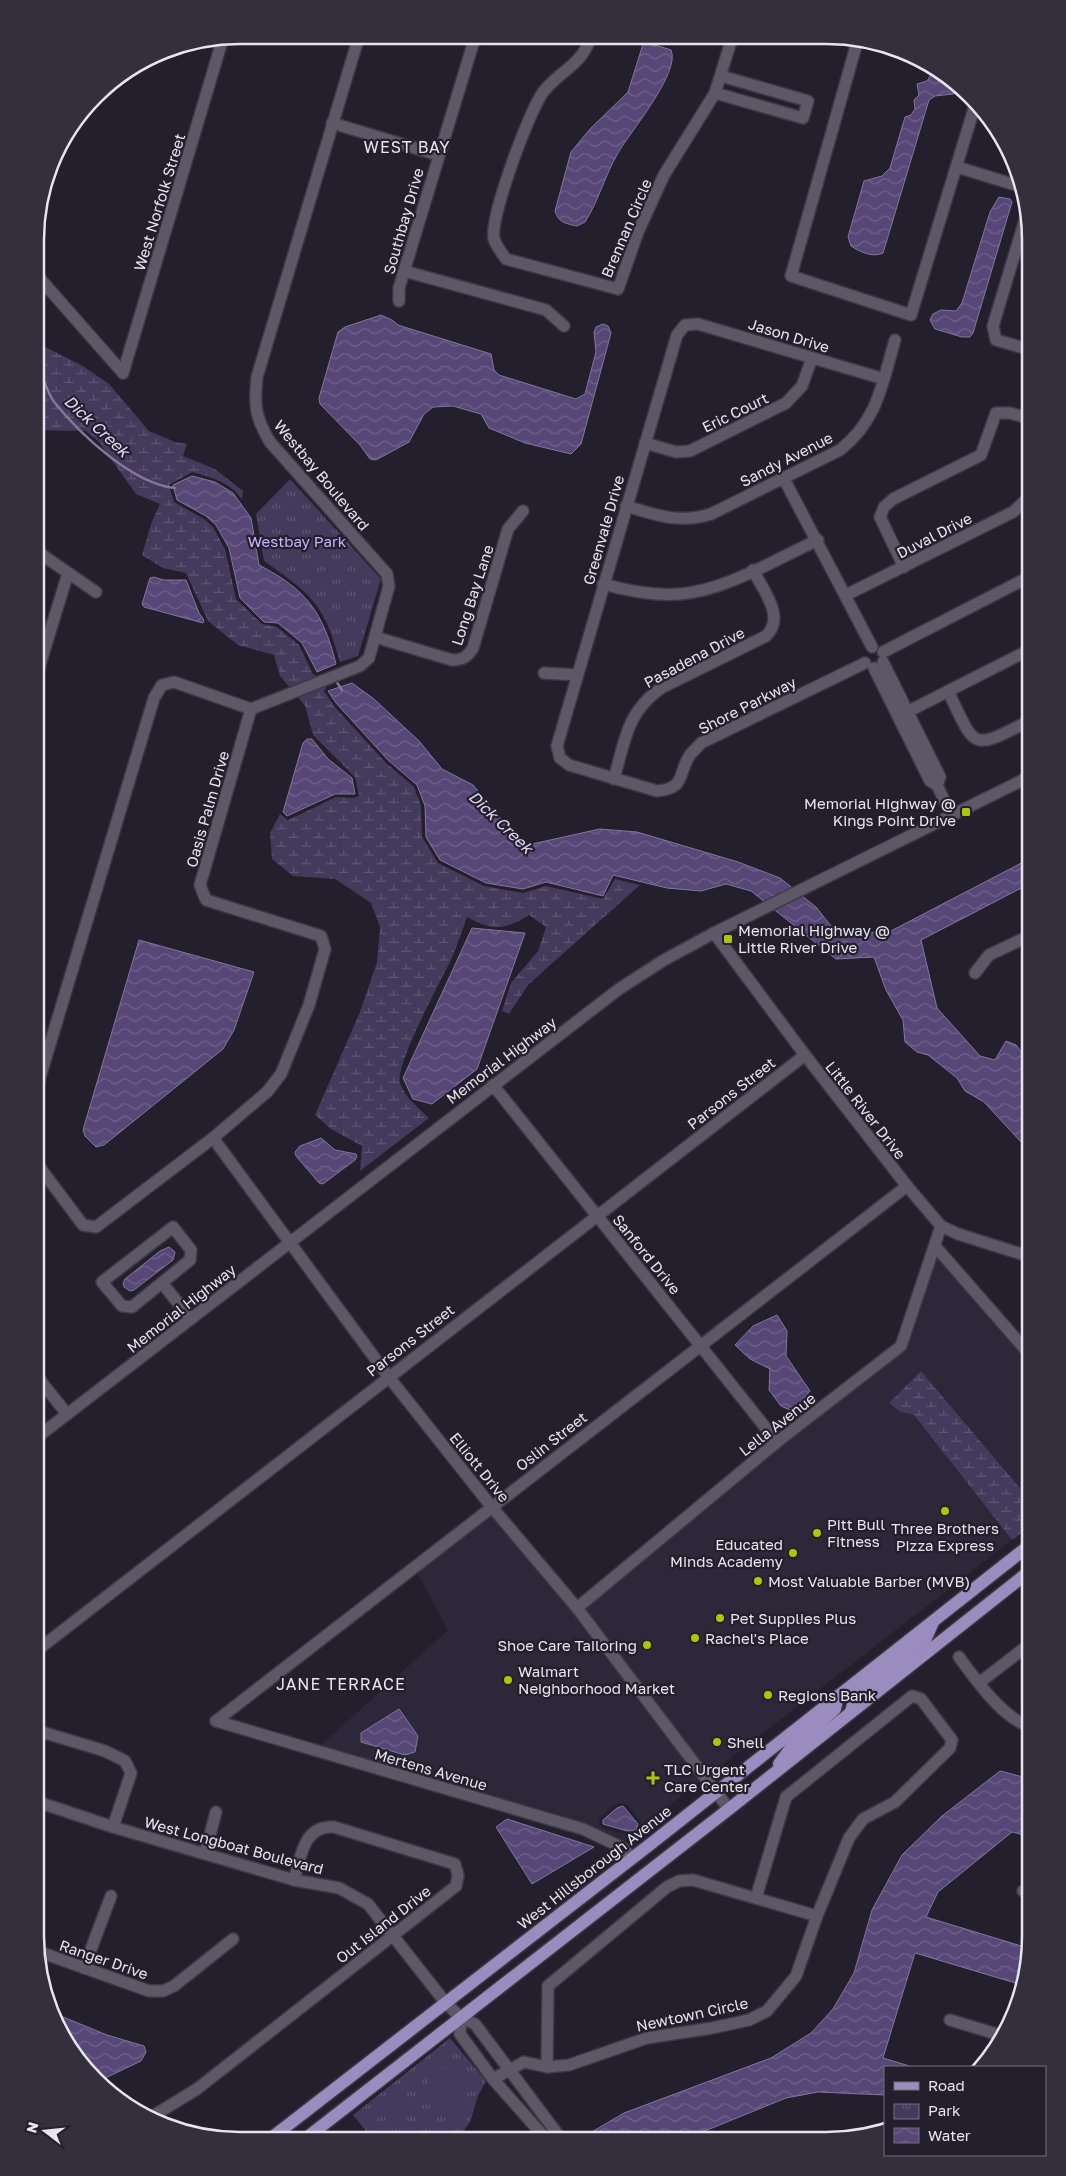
<svg xmlns="http://www.w3.org/2000/svg" width="1066" height="2176" font-family="'Golos Text',sans-serif">
	<style>
		.built { fill: #2c2739; fill-rule: evenodd }
		.wetland { fill: url(#wetland-marsh) }
		.park { fill: url(#park-tufts) }
		.pitch { fill: #443a5b }
		.water { fill: url(#water-waves); stroke: #82769b }
		.lines { fill: none; stroke-linecap: round; stroke-linejoin: round }
		.stream { stroke: #82769b; stroke-width: 2.5 }
		.minor-casing { stroke: #3d3944; stroke-width: 14 }
		.major-casing { stroke: #3d3944; stroke-width: 15 }
		.minor { stroke: #5c5867; stroke-width: 11 }
		.major { stroke: #9a8cbe; stroke-width: 12 }
		.poi-dot { fill: #afc506; stroke: #231f2c; stroke-width: 2 }
		.labels { text-anchor: middle; dominant-baseline: central; stroke-width: 4.5; stroke-linejoin: round; paint-order: stroke }
		.street-label { font-size: 15px; fill: #e8e5ee; stroke: #231f2c }
		.park-label { font-size: 15px; fill: #c9b2ff; stroke: #231f2c }
		.poi-label { font-size: 15px; fill: #e8e5ee; stroke: #231f2c; text-anchor: start }
		.neighbourhood-label { font-size: 16px; letter-spacing: 1px; fill: #e8e5ee; stroke: #231f2c }
		.water-label { font-size: 16px; font-style: italic; fill: #e0d7f7; stroke: #231f2c }
		.rim { fill: none; stroke: #e8e5ee; stroke-width: 2.5 }
	</style>
	<defs>
		<pattern id="wetland-marsh" width="20" height="14" patternUnits="userSpaceOnUse" patternTransform="scale(1.25)"><rect width="20" height="14" fill="#443a5b"/><path d="M1 5h8M5 5V1M11 12h8M15 12V8" fill="none" stroke="#5f5673"/></pattern>
		<pattern id="park-tufts" width="24" height="20" patternUnits="userSpaceOnUse" patternTransform="scale(1.25)"><rect width="24" height="20" fill="#443a5b"/><path d="M3 7l-1-3M5 7V3M7 7l1-3M15 17l-1-3M17 17v-4M19 17l1-3" fill="none" stroke="#5f5673"/></pattern>
		<pattern id="water-waves" width="16" height="10" patternUnits="userSpaceOnUse" patternTransform="scale(1.25)"><rect width="16" height="10" fill="#574777"/><path d="M0 5q4-4 8 0t8 0" fill="none" stroke="#6f618b"/></pattern>
	</defs>
	<rect width="100%" height="100%" fill="#231f2c"/>
	<g class="built">
		<path d="M937,1254L1031,1363V1501L921,1371L901,1412L914,1415L1012,1540L709,1775L583,1609L780,1445L904,1349Z"/>
		<path d="M491,1512L571,1608L702,1780L643,1826L628,1805L622,1803L614,1805L600,1818L599,1825L604,1829L631,1835L621,1843L554,1813L319,1747L448,1630L416,1571ZM399,1709L405,1755L361,1742V1733Z"/>
	</g>
	<g class="wetland">
		<path d="M35,342L83,366L109,384L149,431L175,442L187,444L183,456L215,469L243,491L242,499C229,482 211,477 192,472L169,485L174,502L204,519L213,527L225,549L236,599L262,624L277,627L299,645L313,674L320,678L291,689L280,676L274,655L238,645L208,621L186,573L163,568L142,555L151,524L160,504L136,494L98,441L86,431L35,430Z"/>
		<path d="M325,685L326,688L324,691L333,705L385,762L414,787L421,806L422,837L438,863L484,886L523,893L546,886L603,899L615,879L640,885L528,985L509,1014L502,1011L511,983L538,951L546,927L529,915C503,931 494,931 467,917C462,931 457,946 451,960C441,980 394,1067 400,1083C405,1098 418,1107 429,1118L360,1171L362,1146L331,1129L315,1115L360,1012L377,962L380,927L371,903L335,879L293,876L272,859L270,833L280,814L288,820L336,797L353,798L359,796L355,777L313,735L305,706L297,696Z"/>
		<path d="M921,1371L1031,1501V1526L1012,1540L914,1415L901,1412L889,1403Z"/>
	</g>
	<g class="park">
		<path d="M290,479L381,579L358,656L340,662C324,603 312,595 264,561L256,514Z"/>
		<path d="M450,2038L486,2081L478,2096L470,2122L463,2132L449,2140H373L353,2115Z"/>
	</g>
	<g class="pitch">
		<path d="M435,2065L472,2079L458,2115L422,2099Z"/>
		<path d="M396,2095L413,2102L406,2120L389,2113Z"/>
	</g>
	<g class="water">
		<path d="M646,42L671,50C681,72 630,132 618,153C605,175 599,200 585,222L577,226C566,224 558,222 555,211L571,152L590,129L628,92L643,44Z"/>
		<path d="M935,68L963,88L953,94L935,96L929,100L883,253C873,258 860,252 851,246L848,237L864,181L882,176L890,168L905,117L911,115L915,109L914,100L919,95L917,84L927,81Z"/>
		<path d="M999,197L1010,199L1012,202L973,333L970,337H962L935,329L930,320L933,314L941,310L956,311L962,303L990,212Z"/>
		<path d="M381,315L392,320L398,325L491,354L494,370L499,375L576,399L585,394L596,352L594,332L596,327L603,324L608,326L611,333L581,444L571,454L525,443L489,428L481,414L453,406L433,407L424,414L409,442L376,460L370,459L360,445L320,404L319,398L338,332L345,327Z"/>
		<path d="M192,476L215,482L233,493L251,518L259,565C307,590 323,612 336,664L317,672L302,643L278,623L264,622L240,598L229,548L216,525L206,516L177,500L173,485Z"/>
		<path d="M154,577L164,580H186L199,613L204,620L203,623L144,607L142,604L150,578Z"/>
		<path d="M352,683L374,699L419,741L442,769L473,785L523,846L600,829L637,832L738,862L780,878L816,907L831,926L848,931L887,933L1031,858V883L921,940L937,1008L980,1056L995,1060L1006,1041L1016,1045L1031,1064V1150L1021,1142L984,1102L965,1091L957,1078L928,1055L917,1052L905,1042L903,1020L886,990L874,957L836,959L751,891L726,884L701,891L667,888L613,875L603,896L546,882L523,889L486,883L440,860L426,837L425,806L417,785L388,760L336,703L328,691Z"/>
		<path d="M307,739H312L328,759L352,778L355,794H335L287,816L283,812L303,743Z"/>
		<path d="M472,928L525,933L477,1069L432,1104L413,1099L403,1078Z"/>
		<path d="M139,940L254,972L234,1030L223,1049L104,1145L96,1147L85,1136L83,1130Z"/>
		<path d="M321,1138L335,1150L356,1154L357,1156L355,1160L323,1184L319,1183L296,1156L295,1152L300,1146Z"/>
		<path d="M169,1247L175,1252L173,1260L134,1290L130,1291L124,1287L123,1283L125,1279L160,1251Z"/>
		<path d="M777,1315L787,1331L786,1356L810,1391L792,1411L781,1406L769,1390L770,1369L750,1359L735,1345L753,1326Z"/>
		<path d="M399,1709L418,1736L415,1752L405,1755L361,1742V1733Z"/>
		<path d="M1000,1771L1031,1779V1837L1012,1832L938,1892L926,1917L1031,1949L1022,1985L915,1953L883,2058L913,2067H885V2095L818,2092L786,2098L680,2141L578,2140L624,2113L771,2058L811,2033L833,2009L854,1973L872,1910L902,1855L942,1816Z"/>
		<path d="M623,1806L638,1824L636,1830L627,1831L603,1824V1820L617,1808Z"/>
		<path d="M507,1819L594,1847L532,1884L496,1827Z"/>
		<path d="M51,2012L107,2035L144,2046L146,2052L141,2061L97,2082L70,2050Z"/>
	</g>
	<g class="lines">
		<g class="stream">
			<path d="M35,371C48,382 46,392 55,403C81,435 133,484 175,488"/>
			<path d="M336,681L342,690"/>
		</g>
		<g class="minor-casing">
			<g id="minor">
				<path d="M591,37C581,66 561,70 544,91C530,108 489,219 494,239C496,246 502,253 506,259L618,289L638,232L664,175L715,93L732,38"/>
				<path d="M858,39L791,276L911,315L976,102"/>
				<path d="M715,93L803,118L808,101L721,76"/>
				<path d="M332,123L438,155"/>
				<path d="M957,167L1022,187"/>
				<path d="M1027,213L993,326L996,340L1031,350"/>
				<path d="M404,271L546,310L564,326"/>
				<path d="M35,273L123,373"/>
				<path d="M399,301V288L473,44L478,36"/>
				<path d="M123,373L223,38"/>
				<path d="M645,443L676,452L690,451L786,403L802,386L812,358"/>
				<path d="M783,477L872,647"/>
				<path d="M626,506C656,515 680,524 711,514L840,450C878,420 882,384 895,340"/>
				<path d="M35,550L96,592"/>
				<path d="M904,567L880,517L884,507L893,499L981,455L996,413H1010L1031,419"/>
				<path d="M603,584C628,591 653,596 679,594C725,591 776,559 818,540"/>
				<path d="M846,595L1013,512L1031,495"/>
				<path d="M375,637L452,660C463,660 467,657 473,648L508,529L523,511"/>
				<path d="M883,652L1031,576"/>
				<path d="M883,662L940,777L937,785"/>
				<path d="M865,663L701,743C698,747 693,751 690,755C677,774 687,788 657,791L569,765L560,758L557,746L677,335L685,325L698,324L884,379"/>
				<path d="M874,668L930,781L937,785L951,815"/>
				<path d="M544,673L577,675"/>
				<path d="M35,681L68,573"/>
				<path d="M948,691C977,752 971,750 1031,720"/>
				<path d="M251,709L360,666L369,658L389,586L387,574L270,442C255,417 254,405 257,377L359,36"/>
				<path d="M907,712L1031,649"/>
				<path d="M614,779C625,740 627,712 661,688L766,636C786,617 763,590 753,570"/>
				<path d="M714,933L805,1055L907,1186L941,1226L958,1234L1031,1257"/>
				<path d="M975,973L989,955L1031,935"/>
				<path d="M493,1085L777,1442"/>
				<path d="M35,1094L154,698L162,685L174,682L251,709"/>
				<path d="M213,1138L388,1376L491,1506L577,1608L729,1809"/>
				<path d="M35,1161L83,1225L96,1227L213,1138L267,1092L281,1074L309,1005L325,949L321,936L206,900L200,885L251,709"/>
				<path d="M173,1227L191,1250L190,1260L132,1307L122,1306L102,1282Z"/>
				<path d="M935,1246L1031,1356"/>
				<path d="M162,1283L191,1319"/>
				<path d="M35,1374L67,1414"/>
				<path d="M35,1439L619,989L664,960L714,933L1031,776"/>
				<path d="M577,1608L777,1442L901,1346L941,1226"/>
				<path d="M35,1652L805,1055"/>
				<path d="M959,1657C976,1680 1003,1719 1031,1727"/>
				<path d="M979,1683L1031,1643"/>
				<path d="M216,1721L907,1186"/>
				<path d="M216,1721L583,1829L623,1848L632,1858"/>
				<path d="M35,1730L105,1751L125,1761L131,1773L113,1827"/>
				<path d="M35,1801L113,1827L294,1880L339,1888L368,1904L445,2002L461,2018L475,2024L562,2140"/>
				<path d="M205,1854L216,1812"/>
				<path d="M1023,1891L1031,1893"/>
				<path d="M37,1951L149,1991H163L174,1986L233,1939"/>
				<path d="M84,1968L111,1896"/>
				<path d="M461,2018L460,2034L493,2079L547,2140"/>
				<path d="M950,2020L1003,2036"/>
				<path d="M547,2067L569,2065L647,2038L712,2028L749,2020L767,2011L796,1976L817,1916L849,1838L863,1819L895,1802L950,1748L952,1740L921,1699L912,1696L786,1797L756,1898"/>
				<path d="M493,2079L524,2062L547,2067L548,1986L667,1887L679,1881L693,1880L817,1916"/>
				<path d="M148,2119L197,2089L456,1886L458,1875L455,1864L334,1827C303,1825 301,1857 294,1880"/>
			</g>
		</g>
		<g class="major-casing">
			<g id="major">
				<path d="M851,1712L855,1696L926,1638L933,1622"/>
				<path d="M779,1764L790,1749L835,1709L838,1696"/>
				<path d="M270,2139L648,1846L1031,1544"/>
				<path d="M305,2139L729,1809L1031,1570"/>
			</g>
		</g>
		<use href="#minor" class="minor"/>
		<use href="#major" class="major"/>
	</g>
	<g class="poi-dot">
		<rect x="961" y="807" width="10" height="10" rx="2.5"/>
		<rect x="723" y="934" width="10" height="10" rx="2.5"/>
		<circle cx="945" cy="1511" r="5"/>
		<circle cx="817" cy="1533" r="5"/>
		<circle cx="793" cy="1553" r="5"/>
		<circle cx="758" cy="1581" r="5"/>
		<circle cx="720" cy="1618" r="5"/>
		<circle cx="695" cy="1638" r="5"/>
		<circle cx="647" cy="1645" r="5"/>
		<circle cx="508" cy="1680" r="5"/>
		<circle cx="768" cy="1695" r="5"/>
		<circle cx="717" cy="1742" r="5"/>
		<path d="M650.5 1770.5h5v5h5v5h-5v5h-5v-5h-5v-5h5z"/>
	</g>
	<g class="labels">
		<g class="street-label">
			<text transform="translate(159 202) rotate(-73)">West Norfolk Street</text>
			<text transform="translate(403 221) rotate(-74)">Southbay Drive</text>
			<text transform="translate(626 228) rotate(-67)">Brennan Circle</text>
			<text transform="translate(789 335) rotate(17)">Jason Drive</text>
			<text transform="translate(735 412) rotate(-26)">Eric Court</text>
			<text transform="translate(786 459) rotate(-27)">Sandy Avenue</text>
			<text transform="translate(322 475) rotate(50)">Westbay Boulevard</text>
			<text transform="translate(603 530) rotate(-74)">Greenvale Drive</text>
			<text transform="translate(934 535) rotate(-27)">Duval Drive</text>
			<text transform="translate(472 595) rotate(-72)">Long Bay Lane</text>
			<text transform="translate(694 657) rotate(-28)">Pasadena Drive</text>
			<text transform="translate(747 705) rotate(-27)">Shore Parkway</text>
			<text transform="translate(207 809) rotate(-74)">Oasis Palm Drive</text>
			<text transform="translate(501 1060) rotate(-37)">Memorial Highway</text>
			<text transform="translate(731 1093) rotate(-38)">Parsons Street</text>
			<text transform="translate(866 1110) rotate(52)">Little River Drive</text>
			<text transform="translate(647 1254) rotate(51)">Sanford Drive</text>
			<text transform="translate(181 1308) rotate(-38)">Memorial Highway</text>
			<text transform="translate(410 1340) rotate(-38)">Parsons Street</text>
			<text transform="translate(777 1424) rotate(-38)">Lella Avenue</text>
			<text transform="translate(551 1441) rotate(-38)">Oslin Street</text>
			<text transform="translate(480 1467) rotate(51)">Elliott Drive</text>
			<text transform="translate(431 1769) rotate(16)">Mertens Avenue</text>
			<text transform="translate(234 1845) rotate(15)">West Longboat Boulevard</text>
			<text transform="translate(594 1867) rotate(-38)">West Hillsborough Avenue</text>
			<text transform="translate(383 1924) rotate(-38)">Out Island Drive</text>
			<text transform="translate(104 1959) rotate(19)">Ranger Drive</text>
			<text transform="translate(692 2014) rotate(-12)">Newtown Circle</text>
		</g>
		<g class="park-label">
			<text x="297" y="541">Westbay Park</text>
		</g>
		<g class="poi-label">
			<text x="956" y="803" text-anchor="end">Memorial Highway @<tspan x="956" dy="17">Kings Point Drive</tspan></text>
			<text x="738" y="930">Memorial Highway @<tspan x="738" dy="17">Little River Drive</tspan></text>
			<text x="827" y="1524">Pitt Bull<tspan x="827" dy="17">Fitness</tspan></text>
			<text x="945" y="1528" text-anchor="middle">Three Brothers<tspan x="945" dy="17">Pizza Express</tspan></text>
			<text x="783" y="1544" text-anchor="end">Educated<tspan x="783" dy="17">Minds Academy</tspan></text>
			<text x="768" y="1581">Most Valuable Barber (MVB)</text>
			<text x="730" y="1618">Pet Supplies Plus</text>
			<text x="705" y="1638">Rachel's Place</text>
			<text x="637" y="1645" text-anchor="end">Shoe Care Tailoring</text>
			<text x="518" y="1671">Walmart<tspan x="518" dy="17">Neighborhood Market</tspan></text>
			<text x="778" y="1695">Regions Bank</text>
			<text x="727" y="1742">Shell</text>
			<text x="664" y="1769">TLC Urgent<tspan x="664" dy="17">Care Center</tspan></text>
		</g>
		<g class="neighbourhood-label">
			<text x="407" y="147">WEST BAY</text>
			<text x="341" y="1684">JANE TERRACE</text>
		</g>
		<g class="water-label">
			<text transform="translate(97 426) rotate(43)">Dick Creek</text>
			<text transform="translate(501 822) rotate(44)">Dick Creek</text>
		</g>
	</g>
	<path d="M0 0H1066V2176H0ZM240 44H826A196 196 0 0 1 1022 240V1936A196 196 0 0 1 826 2132H240A196 196 0 0 1 44 1936V240A196 196 0 0 1 240 44Z" fill="#332f3c" fill-rule="evenodd"/>
	<path class="rim" d="M240 44H826A196 196 0 0 1 1022 240V1936A196 196 0 0 1 826 2132H240A196 196 0 0 1 44 1936V240A196 196 0 0 1 240 44Z"/>
	<rect x="884" y="2066" width="162" height="90" fill="#231f2c" stroke="#726e7a"/>
	<rect x="894" y="2082" width="25" height="8" fill="#9a8cbe" stroke="#726e7a"/>
	<text x="928" y="2091" font-size="15" fill="#e8e5ee">Road</text>
	<rect x="894" y="2104" width="25" height="15" fill="url(#park-tufts)" stroke="#726e7a"/>
	<text x="928" y="2116" font-size="15" fill="#e8e5ee">Park</text>
	<rect x="894" y="2128" width="25" height="15" fill="url(#water-waves)" stroke="#726e7a"/>
	<text x="928" y="2141" font-size="15" fill="#e8e5ee">Water</text>
	<g transform="translate(45 2131) rotate(286)" stroke="#231f2c" stroke-width="4" paint-order="stroke">
	<path d="M0-4L9 19L0 12L-9 19Z" fill="#e8e5ee"/>
	<text y="-8" font-size="14" font-weight="bold" text-anchor="middle" fill="#e8e5ee">N</text>
	</g>
</svg>
